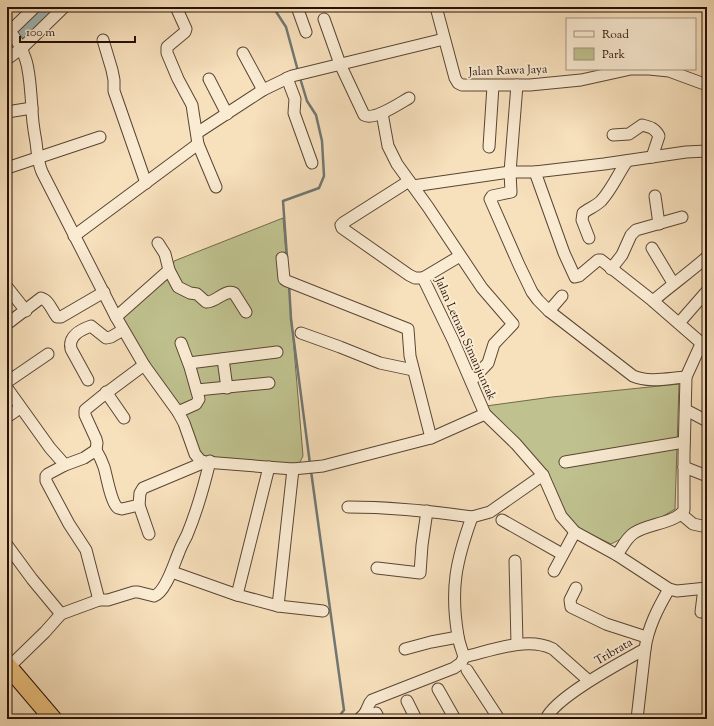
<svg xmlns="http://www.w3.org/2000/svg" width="714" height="726" font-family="'Sorts Mill Goudy',serif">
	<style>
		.green { fill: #bfc28f; stroke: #726a4a }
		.water { fill: #a1bbbb; stroke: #707773 }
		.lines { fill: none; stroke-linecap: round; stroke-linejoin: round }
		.stream { stroke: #707773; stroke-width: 2.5 }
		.minor-casing { stroke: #5a4534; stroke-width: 13 }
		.highway-casing { stroke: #261106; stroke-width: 19 }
		.minor { stroke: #faebd3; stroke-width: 11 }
		.highway { stroke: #ecc07e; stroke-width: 17 }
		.labels { text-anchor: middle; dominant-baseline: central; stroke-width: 4; stroke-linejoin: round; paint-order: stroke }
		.street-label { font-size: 12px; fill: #261106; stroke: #faebd3 }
	</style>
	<rect width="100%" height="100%" fill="#f7e0bc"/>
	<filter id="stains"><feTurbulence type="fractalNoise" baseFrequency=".005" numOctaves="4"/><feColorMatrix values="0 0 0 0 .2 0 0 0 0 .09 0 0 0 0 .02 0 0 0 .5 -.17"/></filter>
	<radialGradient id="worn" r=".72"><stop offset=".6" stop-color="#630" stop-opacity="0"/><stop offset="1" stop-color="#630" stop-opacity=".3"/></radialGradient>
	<g class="green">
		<path d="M283,218L303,456L297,468L199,458L121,320L171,275L174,261Z"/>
		<path d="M679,384L675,509L647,526L611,544L566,522L553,484L486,406L552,397Z"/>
	</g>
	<path class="water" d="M42,7H62L22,44L14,33Z"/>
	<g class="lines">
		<g class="stream">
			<path d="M273,7L286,27L298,71"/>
			<path d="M287,257L283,201L319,188L324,176L322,141L316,115L307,101L300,78"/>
			<path d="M289,284L291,319L310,464"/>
			<path d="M311,471L344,710L337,719"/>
		</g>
		<g class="minor-casing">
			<g id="minor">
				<path d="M176,7L186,29L185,32L167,47V53L178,79L192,105L198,144L216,187"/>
				<path d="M297,7L306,32"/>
				<path d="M436,7L455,78L458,83L462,85H530L581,80L631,69H649L669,71L707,85"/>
				<path d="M324,19L340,64L364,115C374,121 400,103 409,98"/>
				<path d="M7,28C31,55 29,75 32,108C32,120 34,131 36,142C37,152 38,163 42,172L116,317L144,365L178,412L184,423L195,454L200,460L205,462L293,469L323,466L431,438L485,414"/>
				<path d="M7,34L35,7"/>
				<path d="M103,40L112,70L114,80V91L146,183"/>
				<path d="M243,53L263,90"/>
				<path d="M7,59L22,48L64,7"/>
				<path d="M287,78L295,99L294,113L312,163"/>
				<path d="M209,79L227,114"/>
				<path d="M517,85L510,172L511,192L492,196L490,199L519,265L532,292L538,300L549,311L633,376C649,383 669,378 686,377"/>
				<path d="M7,112L32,108"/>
				<path d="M382,113L388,146L397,164L428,207L482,288L513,324L494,344L488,363L471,381"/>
				<path d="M197,133L263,90L292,76L444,39"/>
				<path d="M613,135L629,134L642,125C650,127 655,128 659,136L652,157"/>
				<path d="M489,147L493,86"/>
				<path d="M7,168L100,137"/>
				<path d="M535,172L564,253L575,277L579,276L598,260H601L653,301L707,348"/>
				<path d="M409,181L343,223L341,225L342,228L409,275L415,278H423L453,340L485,414L516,444L543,475L561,516L575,532L617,555L669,589L677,591L707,588"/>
				<path d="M413,186L510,172H535L604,164L686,152L707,151"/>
				<path d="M655,196L659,224"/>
				<path d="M74,236L198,144"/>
				<path d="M589,238L582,220L583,213C588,209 596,206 601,201C612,189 618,174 627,161"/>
				<path d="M652,248L673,283"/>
				<path d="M282,258L284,279L287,281L408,329L410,356L431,438"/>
				<path d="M611,269L622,255L631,235L636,230L682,217"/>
				<path d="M169,270L178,287L190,293L197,294L206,302C216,303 224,289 234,293L246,312"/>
				<path d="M423,278L460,256"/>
				<path d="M7,287L26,311"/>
				<path d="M653,301C670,286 689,273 707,257"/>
				<path d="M549,311L562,296"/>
				<path d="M116,317L169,270L165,254L158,243"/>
				<path d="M679,323L707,291"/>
				<path d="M7,324L41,298C49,300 52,311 57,317H61L104,292"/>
				<path d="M301,333L340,347L380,363L413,370"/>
				<path d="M223,359L227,388"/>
				<path d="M189,363L277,352"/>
				<path d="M88,380L71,349C68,336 80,330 91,326L106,338L111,337L123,330"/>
				<path d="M7,382L48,354"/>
				<path d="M7,388L50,448L65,465L84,458L96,450L97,443L96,439L85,415V410L101,397L144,365"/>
				<path d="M197,390L269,383"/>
				<path d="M106,392L124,418"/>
				<path d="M686,410L707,421"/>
				<path d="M178,412L196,404L199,399L190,367L181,343"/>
				<path d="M7,417L20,408"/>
				<path d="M96,450C99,455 102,461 104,467C107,477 111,503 118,508L122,509L139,505L140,493L143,488L205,462"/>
				<path d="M565,462L684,442"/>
				<path d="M65,465L48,474L46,476V481L69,524L86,550L99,600"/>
				<path d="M684,467L707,476"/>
				<path d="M139,505L149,534"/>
				<path d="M348,507C390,507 430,511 472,517"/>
				<path d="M681,514L693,524L707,527"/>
				<path d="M502,520L562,554"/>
				<path d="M7,545L32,579L61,614"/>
				<path d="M617,555C622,548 626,538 634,533C647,524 676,523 684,510V455L686,377L701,344"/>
				<path d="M515,561L517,644"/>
				<path d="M377,568L420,573L422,545L427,511"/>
				<path d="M554,571L575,532"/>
				<path d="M172,572L237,595L278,606L323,611"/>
				<path d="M576,588L570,600L571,607L606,624L646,637"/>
				<path d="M237,595L269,467"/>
				<path d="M278,606L293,469"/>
				<path d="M701,612L704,588"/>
				<path d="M405,649L431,642L458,637"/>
				<path d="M464,657C462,650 459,643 458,636C450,589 456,561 472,517L490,512L543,475"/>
				<path d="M464,657C490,651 527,636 553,649L589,681"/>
				<path d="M9,667L45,632L61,614L99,600H108L134,592H138L154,596C166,592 174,563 179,552C181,546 184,541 187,535C197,511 204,486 210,461"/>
				<path d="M467,670L499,719"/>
				<path d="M438,689L455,719"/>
				<path d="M407,701L416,719"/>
				<path d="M376,713L379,719"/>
				<path d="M359,719C370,711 365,707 372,700L454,668L461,663L464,657"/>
				<path d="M546,719C555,697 622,662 645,649C648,627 658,608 669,589"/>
				<path d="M637,719L645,649"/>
			</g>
		</g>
		<g class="highway-casing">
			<path id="highway" d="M7,665L53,719"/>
		</g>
		<use href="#minor" class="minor"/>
		<use href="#highway" class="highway"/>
	</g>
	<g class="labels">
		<g class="street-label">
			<text transform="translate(508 71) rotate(-2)">Jalan Rawa Jaya</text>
			<text transform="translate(465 339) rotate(66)">Jalan Letnan Simanjuntak</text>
			<text transform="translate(614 652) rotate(-30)">Tribrata</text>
		</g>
	</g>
	<rect width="714" height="726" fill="none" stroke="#f7e0bc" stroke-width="24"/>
	<rect x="8" y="8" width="698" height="710" fill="none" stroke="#261106" stroke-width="2"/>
	<rect x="12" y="12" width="690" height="702" fill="none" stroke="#261106"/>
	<rect x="566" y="18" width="130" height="52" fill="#faebd3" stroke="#a59481"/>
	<rect x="574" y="31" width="20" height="6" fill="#faebd3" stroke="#a59481"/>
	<text x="602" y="38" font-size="12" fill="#261106">Road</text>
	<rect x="574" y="48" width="20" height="12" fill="#bfc28f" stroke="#a59481"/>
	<text x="602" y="58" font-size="12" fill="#261106">Park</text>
	<path d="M20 36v6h115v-6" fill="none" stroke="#261106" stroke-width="2"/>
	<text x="26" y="36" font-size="12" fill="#261106" stroke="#faebd3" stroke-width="3" paint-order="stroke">100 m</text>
	<rect width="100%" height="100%" filter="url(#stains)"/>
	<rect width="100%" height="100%" fill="url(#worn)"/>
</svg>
